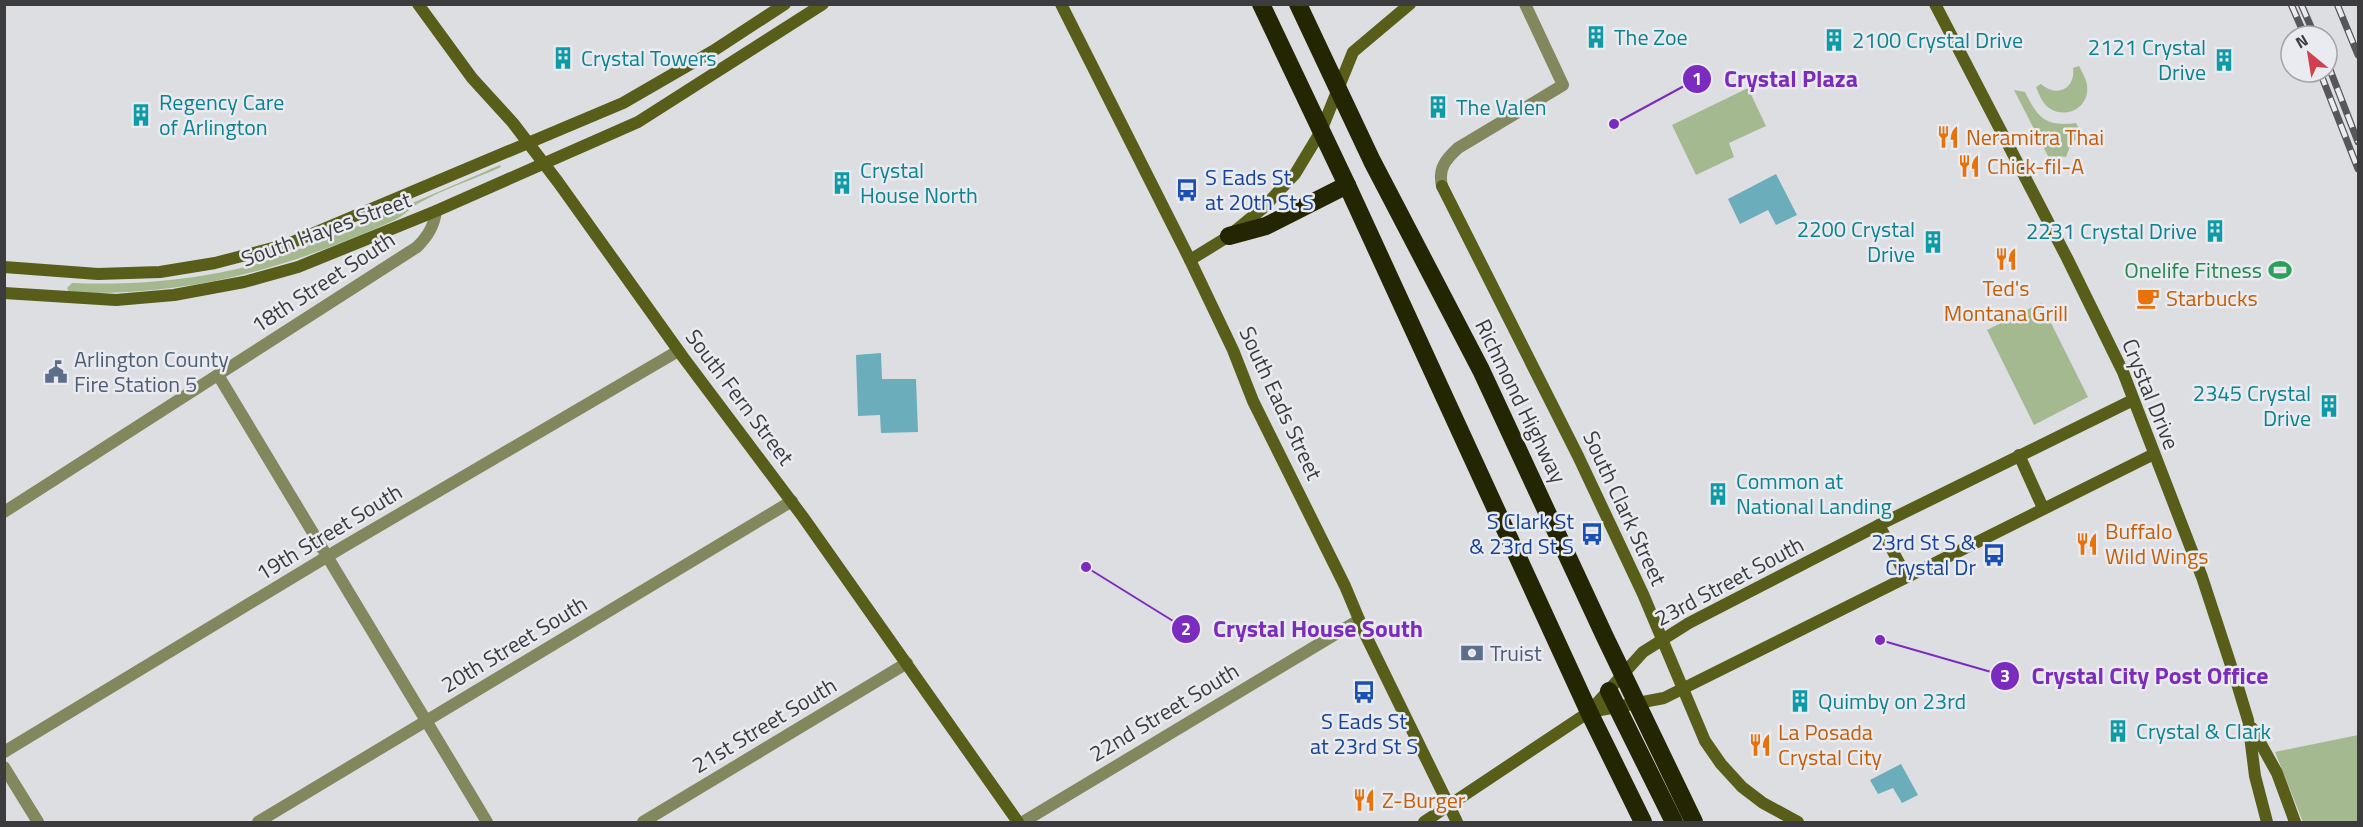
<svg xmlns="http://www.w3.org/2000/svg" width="2363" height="827" font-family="'Titillium Web',sans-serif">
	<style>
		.green { fill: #a5b991 }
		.water { fill: #6badbb }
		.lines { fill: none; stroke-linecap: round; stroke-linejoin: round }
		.street { stroke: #83875e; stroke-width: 12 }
		.secondary { stroke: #595d1a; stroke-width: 12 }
		.highway { stroke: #232503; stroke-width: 18 }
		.rail-casing { stroke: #575759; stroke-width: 7 }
		.rail { stroke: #eaebf0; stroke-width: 4.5; stroke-dasharray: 14; stroke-linecap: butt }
		.labels { text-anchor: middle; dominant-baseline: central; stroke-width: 5; stroke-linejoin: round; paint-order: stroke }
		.culture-label { font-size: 22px; fill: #0d838f; stroke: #eaebf0; text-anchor: start }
		.food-label { font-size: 22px; fill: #c56008; stroke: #eaebf0; text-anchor: start }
		.transit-label { font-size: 22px; fill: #164399; stroke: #eaebf0; text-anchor: end }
		.street-label { font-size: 22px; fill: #3c3c3e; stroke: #eaebf0 }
		.leisure-label { font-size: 22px; fill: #27864d; stroke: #eaebf0; text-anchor: end }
		.service-label { font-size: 22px; fill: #4e5e75; stroke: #eaebf0; text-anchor: start }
		.leader { fill: none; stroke: #7b2cbf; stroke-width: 2 }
		.callout-dot { fill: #7b2cbf; stroke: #eaebf0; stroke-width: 2 }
		.mark-label { font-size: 18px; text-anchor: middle; font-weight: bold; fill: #fff }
		.callout-label { font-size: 24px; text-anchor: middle; font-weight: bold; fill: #7b2cbf; stroke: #eaebf0; stroke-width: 5; stroke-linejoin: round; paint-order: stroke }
	</style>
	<rect width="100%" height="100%" fill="#dddee2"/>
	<g class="green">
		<path d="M2079,66C2083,74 2089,83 2087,93C2084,111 2063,118 2049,108C2042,103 2039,94 2036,87L2041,84C2056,98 2076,89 2073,68Z"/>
		<path d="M1748,88L1766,126L1729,143L1734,157L1696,175L1672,125Z"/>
		<path d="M2014,90L2025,92C2038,118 2045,127 2076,123L2082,134L2071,144L2066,157L2058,156L2050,160Z"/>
		<path d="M500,165L501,167C475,179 446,188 421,202C411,207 405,215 395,220C289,268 194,295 76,293L69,292L67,288L72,283C121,285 169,282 218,273C264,264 309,246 352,228C402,208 451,186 500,165Z"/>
		<path d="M2041,303L2088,397L2034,425L1987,330Z"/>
		<path d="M2358,735V822H2303L2275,752Z"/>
	</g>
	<g class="water">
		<path d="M1776,174L1797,215L1776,225L1768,210L1740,224L1728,199Z"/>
		<path d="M881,353L882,379H916L918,432L881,433L880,415L858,416L856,355Z"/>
		<path d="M1901,764L1918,795L1902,803L1893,788L1878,794L1870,780Z"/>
	</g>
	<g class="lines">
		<g class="street">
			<path d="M1442,186C1438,169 1445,160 1458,148L1563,85L1525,4"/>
			<path d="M218,375L487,822"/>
			<path d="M4,512L417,247C428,236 434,226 436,211"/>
			<path d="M4,752L343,547L678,351"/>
			<path d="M4,767L38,822"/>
			<path d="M258,822L792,501"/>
			<path d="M643,822L907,663"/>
			<path d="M1023,822L1359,620"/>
		</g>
		<g class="secondary">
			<path d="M418,4L472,78L513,123L558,182L683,357L803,517L1018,822"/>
			<path d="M1061,4L1190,260L1233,350L1253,401L1345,586L1366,636L1457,822"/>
			<path d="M1935,4L2067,258L2123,372L2202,577L2238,687L2248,720L2255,776L2267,822"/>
			<path d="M1442,186L1578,456L1643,594L1705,741L1721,764L1742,787L1763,803L1798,822"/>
			<path d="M1190,260L1229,236L1263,208L1295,174L1321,131L1353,52L1410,4"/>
			<path d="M4,267L98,274L160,272L215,263L288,244L623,103L713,51L785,4"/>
			<path d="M4,293L116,300L174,295L244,282L298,267L436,211L638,122L823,4"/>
			<path d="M2019,455L2043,508"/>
			<path d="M1879,525L1906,576"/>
			<path d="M1590,712L1664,698L2154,454"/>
			<path d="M2252,728L2277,773L2295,822"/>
			<path d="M1424,822L1589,712L1643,652L1689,623L1879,525L2133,400"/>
		</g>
		<g class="highway">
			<path d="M1261,4L1347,185L1589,712L1643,822"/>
			<path d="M1298,4L1372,161L1481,370L1605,637L1694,822"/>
			<path d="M1229,236L1266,226L1347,185"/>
			<path d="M1609,691L1674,822"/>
		</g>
		<g class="rail-casing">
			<g id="rail">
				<path d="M2291,4L2305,36"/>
				<path d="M2301,4L2315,36"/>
				<path d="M2337,4L2358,55"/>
				<path d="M2327,62L2358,142"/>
				<path d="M2320,72L2358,169"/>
			</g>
		</g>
		<use href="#rail" class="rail"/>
	</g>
	<defs>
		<g id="building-bare" transform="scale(1.8)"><path d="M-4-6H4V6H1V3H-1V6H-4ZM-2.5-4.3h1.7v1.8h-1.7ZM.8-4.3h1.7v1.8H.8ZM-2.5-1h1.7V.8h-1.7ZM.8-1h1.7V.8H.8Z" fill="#0f9aa8" stroke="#eaebf0" stroke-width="2.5" paint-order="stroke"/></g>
		<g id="restaurant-bare" transform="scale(1.8)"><path d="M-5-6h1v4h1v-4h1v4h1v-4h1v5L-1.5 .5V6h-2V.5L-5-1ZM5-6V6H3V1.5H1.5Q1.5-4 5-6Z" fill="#e8710a" stroke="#eaebf0" stroke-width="2.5" paint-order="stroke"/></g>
		<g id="bus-bare" transform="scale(1.8)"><path d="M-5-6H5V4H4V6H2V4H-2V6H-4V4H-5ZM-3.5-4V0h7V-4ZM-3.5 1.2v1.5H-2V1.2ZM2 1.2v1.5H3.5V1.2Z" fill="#1a4fb4" stroke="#eaebf0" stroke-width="2.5" paint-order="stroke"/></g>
		<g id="stadium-bare" transform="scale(1.8)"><path d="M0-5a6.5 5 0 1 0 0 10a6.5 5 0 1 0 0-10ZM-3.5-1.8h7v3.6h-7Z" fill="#2e9e5b" stroke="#eaebf0" stroke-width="2.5" paint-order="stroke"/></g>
		<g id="cafe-bare" transform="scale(1.8)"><path d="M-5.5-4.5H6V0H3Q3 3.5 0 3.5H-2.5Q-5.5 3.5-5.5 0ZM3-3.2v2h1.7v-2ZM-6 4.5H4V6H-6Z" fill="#e8710a" stroke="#eaebf0" stroke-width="2.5" paint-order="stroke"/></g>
		<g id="civic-bare" transform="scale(1.8)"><path d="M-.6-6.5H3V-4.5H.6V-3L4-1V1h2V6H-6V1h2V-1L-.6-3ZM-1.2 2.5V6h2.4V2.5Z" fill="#5c6f8a" stroke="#eaebf0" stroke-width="2.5" paint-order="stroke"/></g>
		<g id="bank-bare" transform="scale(1.8)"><path d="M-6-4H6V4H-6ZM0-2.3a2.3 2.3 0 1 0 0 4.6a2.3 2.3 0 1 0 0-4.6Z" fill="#5c6f8a" stroke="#eaebf0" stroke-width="2.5" paint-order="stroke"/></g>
	</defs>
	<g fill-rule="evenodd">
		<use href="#building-bare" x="1596" y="37"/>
		<use href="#building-bare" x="1834" y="40"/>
		<use href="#building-bare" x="563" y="58"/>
		<use href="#building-bare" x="2224" y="60"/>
		<use href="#building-bare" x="1438" y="107"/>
		<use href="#building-bare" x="141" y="115"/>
		<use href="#restaurant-bare" x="1948" y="137"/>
		<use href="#restaurant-bare" x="1969" y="166"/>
		<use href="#building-bare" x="842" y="183"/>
		<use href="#bus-bare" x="1187" y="190"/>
		<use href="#building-bare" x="2215" y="231"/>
		<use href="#building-bare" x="1933" y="242"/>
		<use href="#restaurant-bare" x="2006" y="259"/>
		<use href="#stadium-bare" x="2280" y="270"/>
		<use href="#cafe-bare" x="2148" y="298"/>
		<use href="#civic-bare" x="56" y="372"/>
		<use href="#building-bare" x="2329" y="406"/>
		<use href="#building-bare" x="1718" y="494"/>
		<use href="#bus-bare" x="1592" y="534"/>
		<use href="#restaurant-bare" x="2087" y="544"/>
		<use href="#bus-bare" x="1994" y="555"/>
		<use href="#bank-bare" x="1472" y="653"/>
		<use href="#bus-bare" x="1364" y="692"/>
		<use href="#building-bare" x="1800" y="701"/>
		<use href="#building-bare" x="2118" y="731"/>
		<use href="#restaurant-bare" x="1760" y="745"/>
		<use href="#restaurant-bare" x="1364" y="800"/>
	</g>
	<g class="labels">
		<g class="culture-label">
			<text x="1614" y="37">The Zoe</text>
			<text x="1852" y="40">2100 Crystal Drive</text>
			<text x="2206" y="47" text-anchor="end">2121 Crystal<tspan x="2206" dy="25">Drive</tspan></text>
			<text x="581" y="58">Crystal Towers</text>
			<text x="159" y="102">Regency Care<tspan x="159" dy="25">of Arlington</tspan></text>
			<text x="1456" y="107">The Valen</text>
			<text x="860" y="170">Crystal<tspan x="860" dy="25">House North</tspan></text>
			<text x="1915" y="229" text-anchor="end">2200 Crystal<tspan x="1915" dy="25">Drive</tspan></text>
			<text x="2197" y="231" text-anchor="end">2231 Crystal Drive</text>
			<text x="2311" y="393" text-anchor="end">2345 Crystal<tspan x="2311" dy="25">Drive</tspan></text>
			<text x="1736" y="481">Common at<tspan x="1736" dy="25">National Landing</tspan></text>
			<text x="1818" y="701">Quimby on 23rd</text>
			<text x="2136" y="731">Crystal &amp; Clark</text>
		</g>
		<g class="food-label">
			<text x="1966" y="137">Neramitra Thai</text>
			<text x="1987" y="166">Chick-fil-A</text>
			<text x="2006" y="288" text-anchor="middle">Ted's<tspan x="2006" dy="25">Montana Grill</tspan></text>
			<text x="2166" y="298">Starbucks</text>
			<text x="2105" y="531">Buffalo<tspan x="2105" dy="25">Wild Wings</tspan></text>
			<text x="1778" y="732">La Posada<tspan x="1778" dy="25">Crystal City</tspan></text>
			<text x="1382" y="800">Z-Burger</text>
		</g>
		<g class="transit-label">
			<text x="1205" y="177" text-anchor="start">S Eads St<tspan x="1205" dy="25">at 20th St S</tspan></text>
			<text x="1574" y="521">S Clark St<tspan x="1574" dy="25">&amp; 23rd St S</tspan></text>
			<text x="1976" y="542">23rd St S &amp;<tspan x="1976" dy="25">Crystal Dr</tspan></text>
			<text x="1364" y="721" text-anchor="middle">S Eads St<tspan x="1364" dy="25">at 23rd St S</tspan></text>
		</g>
		<g class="street-label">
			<text transform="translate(326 229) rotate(-20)">South Hayes Street</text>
			<text transform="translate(323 282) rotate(-33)">18th Street South</text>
			<text transform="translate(2151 394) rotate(68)">Crystal Drive</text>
			<text transform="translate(740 397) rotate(53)">South Fern Street</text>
			<text transform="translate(1521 401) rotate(64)">Richmond Highway</text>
			<text transform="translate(1281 403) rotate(65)">South Eads Street</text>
			<text transform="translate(1625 508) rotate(65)">South Clark Street</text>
			<text transform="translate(329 532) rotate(-31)">19th Street South</text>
			<text transform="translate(1729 581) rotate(-28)">23rd Street South</text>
			<text transform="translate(514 644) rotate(-31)">20th Street South</text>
			<text transform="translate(1164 712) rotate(-31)">22nd Street South</text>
			<text transform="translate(764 725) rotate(-31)">21st Street South</text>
		</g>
		<g class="leisure-label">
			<text x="2262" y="270">Onelife Fitness</text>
		</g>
		<g class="service-label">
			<text x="74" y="359">Arlington County<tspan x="74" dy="25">Fire Station 5</tspan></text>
			<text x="1490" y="653">Truist</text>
		</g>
	</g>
	<path class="leader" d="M1614 124L1697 79M1086 567L1186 629M1880 640L2005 676"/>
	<g class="callout-dot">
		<circle cx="1614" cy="124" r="6"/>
		<circle cx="1086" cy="567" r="6"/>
		<circle cx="1880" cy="640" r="6"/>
		<circle cx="1697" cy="79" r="15"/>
		<circle cx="1186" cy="629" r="15"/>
		<circle cx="2005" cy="676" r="15"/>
	</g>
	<g class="mark-label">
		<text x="1697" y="85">1</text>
		<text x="1186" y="635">2</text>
		<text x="2005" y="682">3</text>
	</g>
	<g class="callout-label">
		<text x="1791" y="87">Crystal Plaza</text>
		<text x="1318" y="637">Crystal House South</text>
		<text x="2150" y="684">Crystal City Post Office</text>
	</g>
	<rect width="2363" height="827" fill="none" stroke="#3c3c3e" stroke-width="12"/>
	<g transform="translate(2309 54) rotate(330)"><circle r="28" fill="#eaebf0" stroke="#a4a5a9" stroke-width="1.5"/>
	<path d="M0-4.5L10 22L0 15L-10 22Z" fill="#d0404f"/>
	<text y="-9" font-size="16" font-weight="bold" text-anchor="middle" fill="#3c3c3e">N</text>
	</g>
</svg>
